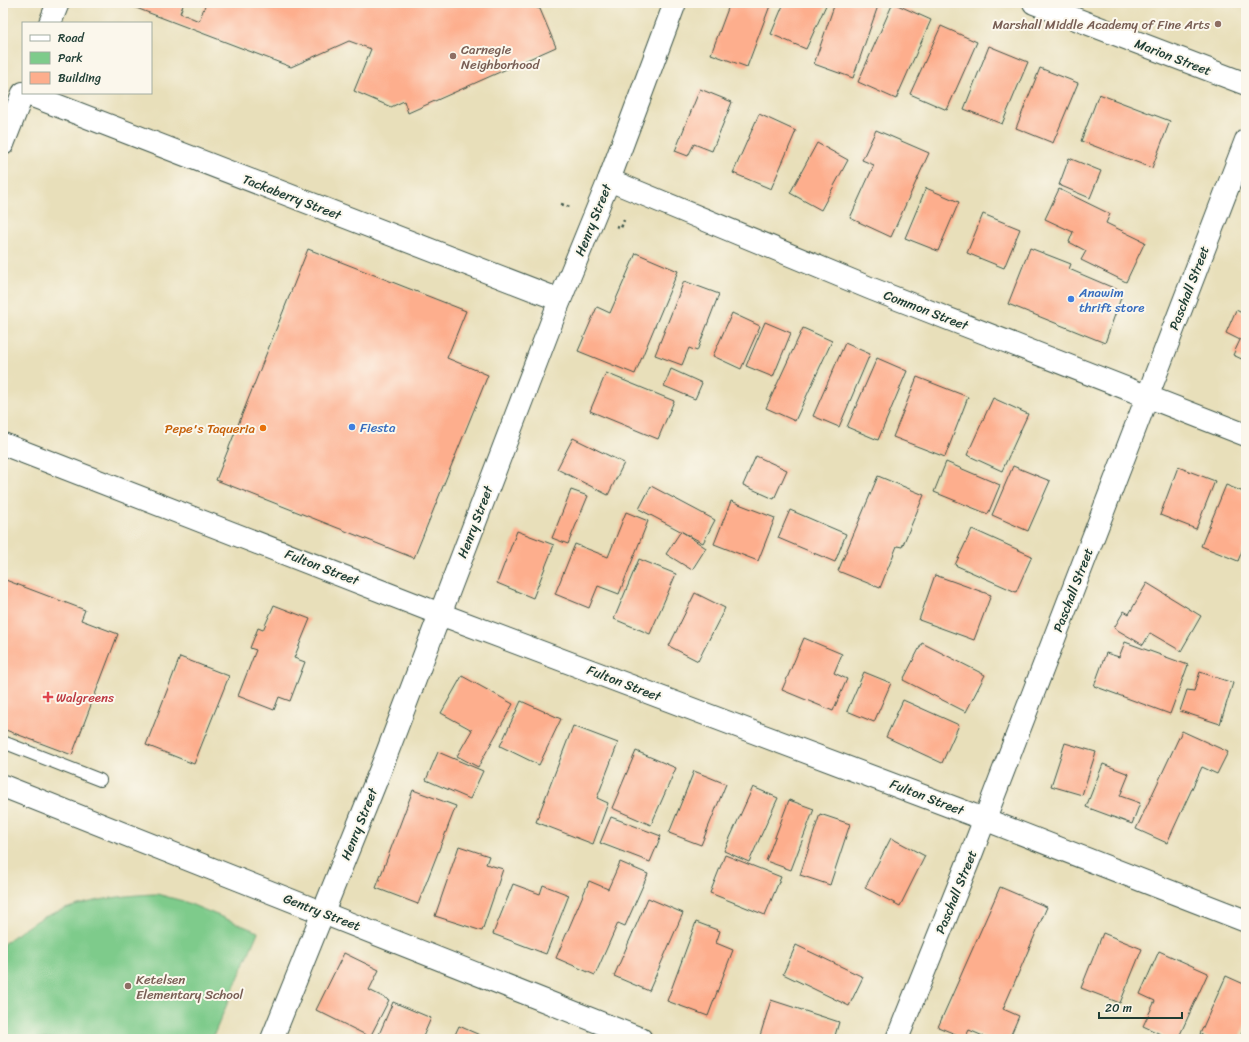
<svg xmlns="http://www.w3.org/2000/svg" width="1249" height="1042" font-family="Sriracha,sans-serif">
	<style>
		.green { fill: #7ecb8b; stroke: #4e8460 }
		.building { fill: #fdae8d }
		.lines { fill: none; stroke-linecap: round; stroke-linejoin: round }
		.lane-casing { stroke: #3d5548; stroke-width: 14 }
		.street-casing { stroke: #3d5548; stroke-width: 24 }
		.secondary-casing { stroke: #3d5548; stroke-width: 24 }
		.path { stroke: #3d5548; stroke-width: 2.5; stroke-dasharray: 3 3; stroke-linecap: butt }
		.lane { stroke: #fff; stroke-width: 12 }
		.street { stroke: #fff; stroke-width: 22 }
		.secondary { stroke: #fff; stroke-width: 22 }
		.education-dot { fill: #8d6e63; stroke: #fbf7ec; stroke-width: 1.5 }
		.shop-dot { fill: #3f7fe0; stroke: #fbf7ec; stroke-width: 1.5 }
		.food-dot { fill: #e8710a; stroke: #fbf7ec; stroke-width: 1.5 }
		.health-dot { fill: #e0444e; stroke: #fbf7ec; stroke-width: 1.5 }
		.labels { text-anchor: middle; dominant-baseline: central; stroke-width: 4; stroke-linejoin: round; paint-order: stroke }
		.education-label { font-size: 13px; fill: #785e54; stroke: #fbf7ec; text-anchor: start }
		.street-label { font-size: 13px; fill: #1f3d34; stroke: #fbf7ec }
		.shop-label { font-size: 13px; fill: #366cbe; stroke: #fbf7ec; text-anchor: start }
		.food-label { font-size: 13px; fill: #c56008; stroke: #fbf7ec; text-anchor: end }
		.health-label { font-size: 13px; fill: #be3a42; stroke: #fbf7ec; text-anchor: start }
	</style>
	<rect width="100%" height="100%" fill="#fbf7ec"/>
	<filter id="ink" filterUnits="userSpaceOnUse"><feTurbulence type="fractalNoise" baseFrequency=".025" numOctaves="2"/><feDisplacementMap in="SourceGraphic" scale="8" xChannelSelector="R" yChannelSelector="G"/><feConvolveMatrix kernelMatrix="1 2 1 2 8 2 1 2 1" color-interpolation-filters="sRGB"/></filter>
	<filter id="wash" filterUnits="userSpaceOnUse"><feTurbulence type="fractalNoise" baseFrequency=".012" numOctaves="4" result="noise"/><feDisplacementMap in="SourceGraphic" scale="16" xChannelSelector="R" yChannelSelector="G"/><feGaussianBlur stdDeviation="0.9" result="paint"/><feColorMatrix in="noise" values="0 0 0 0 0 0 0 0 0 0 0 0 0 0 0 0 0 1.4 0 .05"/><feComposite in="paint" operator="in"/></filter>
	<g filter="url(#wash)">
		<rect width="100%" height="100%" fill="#e8dfba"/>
		<path class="green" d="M157,894L183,901L258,932L212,1039H3V944C16,935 28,925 42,918C77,902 118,895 157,894Z"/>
		<g id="blocks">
			<g class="building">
				<path d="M132,3H184L180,13L199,21L206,3H523L540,9L556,47L408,113L404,101L391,107L354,91L371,49L349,41L291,67L131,6Z"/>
				<path d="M730,3H771L747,67L711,54Z"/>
				<path d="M784,3H827L806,49L771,34Z"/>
				<path d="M835,3H879L853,78L814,64Z"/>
				<path d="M893,3L931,20L896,99L858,82Z"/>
				<path d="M941,26L977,42L947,110L910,94Z"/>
				<path d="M989,46L1028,62L1002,124L964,109Z"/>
				<path d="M1040,68L1078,83L1053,143L1016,128Z"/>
				<path d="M700,89L732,102L712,151L694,144L688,156L675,151Z"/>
				<path d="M1099,94L1170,121L1152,168L1081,141Z"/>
				<path d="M759,114L796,131L771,189L733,173Z"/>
				<path d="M876,130L929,153L891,237L850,218L874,165L862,160Z"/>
				<path d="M817,143L848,160L821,210L790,193Z"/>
				<path d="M1069,158L1101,171L1090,198L1059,185Z"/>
				<path d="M926,188L959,202L938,251L905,238Z"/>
				<path d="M1059,189L1110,214L1106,223L1145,242L1126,282L1081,260L1086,251L1069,242L1073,232L1045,219Z"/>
				<path d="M983,214L1020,229L1004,268L967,253Z"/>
				<path d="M1030,248L1071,264L1069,269L1123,292L1105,343L1008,304Z"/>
				<path d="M308,249L466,311L447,358L488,375L414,558L216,480Z"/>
				<path d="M636,253L678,271L635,374L578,351L597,307L610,313Z"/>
				<path d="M684,281L719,294L697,351L689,348L682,365L655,355Z"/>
				<path d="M1236,310L1246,315V361L1233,355L1240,340L1226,333Z"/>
				<path d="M732,313L760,326L741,369L713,356Z"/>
				<path d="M765,322L791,333L773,377L746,366Z"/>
				<path d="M803,328L832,341L795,421L766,408Z"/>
				<path d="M845,343L870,354L839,427L813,416Z"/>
				<path d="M877,358L907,371L878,440L847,427Z"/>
				<path d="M671,369L702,383L695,399L664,386Z"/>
				<path d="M606,373L674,401L658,439L590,411Z"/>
				<path d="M917,377L968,397L945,457L893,437Z"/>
				<path d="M993,398L1028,414L1002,471L967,455Z"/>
				<path d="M573,438L624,463L608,495L557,469Z"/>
				<path d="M756,456L787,470L774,499L743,485Z"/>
				<path d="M946,462L1000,485L988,514L934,492Z"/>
				<path d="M1013,466L1050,481L1028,531L992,515Z"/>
				<path d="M1178,467L1215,481L1196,529L1160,515Z"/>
				<path d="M878,476L924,495L902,547L897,546L880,588L838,571Z"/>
				<path d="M1226,485L1246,493V541L1238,561L1201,546Z"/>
				<path d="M651,486L715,520L703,543L639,509Z"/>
				<path d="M571,490L588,496L568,544L552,538Z"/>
				<path d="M731,501L775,518L758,561L714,544Z"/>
				<path d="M790,510L846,534L835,562L778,538Z"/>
				<path d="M626,512L648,521L619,594L598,586L589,608L555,594L575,544L608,557Z"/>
				<path d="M972,529L1032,556L1016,592L955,565Z"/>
				<path d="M517,531L554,545L533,598L497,583Z"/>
				<path d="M681,531L706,548L692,570L666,554Z"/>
				<path d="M639,559L676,574L650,634L614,619Z"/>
				<path d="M935,575L991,595L974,640L919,620Z"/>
				<path d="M3,579L85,610L81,620L118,634L72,755L3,729Z"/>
				<path d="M1147,583L1201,616L1181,651L1150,633L1143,645L1114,628L1124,611L1129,614Z"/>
				<path d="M695,593L725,608L698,661L669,646Z"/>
				<path d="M274,605L310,619L294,658L305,662L290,701L279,697L274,710L238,696L256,650L250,648L258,628L263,630Z"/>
				<path d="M804,638L842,654L834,673L847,679L833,711L782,690Z"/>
				<path d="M1125,642L1188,665L1170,714L1094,686L1106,653L1119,657Z"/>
				<path d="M922,643L985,675L966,712L903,680Z"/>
				<path d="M180,657L229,676L194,764L146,745Z"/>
				<path d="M864,672L891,683L874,722L847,711Z"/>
				<path d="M1200,672L1233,683L1220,724L1180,711L1187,690L1194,691Z"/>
				<path d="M462,676L513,704L478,767L457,756L472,730L441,713Z"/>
				<path d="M903,700L959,725L942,763L886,737Z"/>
				<path d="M521,701L561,719L539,765L500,746Z"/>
				<path d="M573,726L618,743L597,798L608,803L593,844L536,822Z"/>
				<path d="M1182,731L1228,752L1217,774L1202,767L1167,843L1136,829Z"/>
				<path d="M1065,743L1096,752L1082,795L1051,786Z"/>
				<path d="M636,751L676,768L651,825L612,808Z"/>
				<path d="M438,752L483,771L470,799L426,780Z"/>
				<path d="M1103,764L1129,774L1120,796L1140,803L1132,824L1086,807Z"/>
				<path d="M694,771L726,784L701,845L669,833Z"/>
				<path d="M753,787L778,798L749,862L724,851Z"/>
				<path d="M413,790L456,806L418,904L376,888Z"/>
				<path d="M789,800L814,809L791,870L766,861Z"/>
				<path d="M820,814L850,824L830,885L800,875Z"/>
				<path d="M611,817L661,836L650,862L600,843Z"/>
				<path d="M891,838L925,856L900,906L865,888Z"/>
				<path d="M459,846L489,856L486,864L503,869L482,931L435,916Z"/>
				<path d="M725,855L781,877L765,915L710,893Z"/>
				<path d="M620,862L648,874L625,926L618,923L595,975L556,958L589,881L608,889Z"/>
				<path d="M513,884L540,894L543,885L569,895L546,954L493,934Z"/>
				<path d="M1000,887L1047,907L1003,1009L1019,1016L1009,1039H990L969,1030L965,1038L938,1027Z"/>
				<path d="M648,898L683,913L649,991L614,976Z"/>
				<path d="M696,922L720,931L716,943L733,950L708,1016L667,1001Z"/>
				<path d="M1103,933L1142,949L1120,1003L1081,988Z"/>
				<path d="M796,945L863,977L849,1006L783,974Z"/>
				<path d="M1159,951L1208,973L1178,1039H1171L1143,1026L1155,1001L1140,994Z"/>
				<path d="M344,953L379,970L369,990L389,1000L370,1037L316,1010Z"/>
				<path d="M1226,976L1246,985V1022L1239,1039H1211L1200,1034Z"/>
				<path d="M771,1000L839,1022L834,1039H759Z"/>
				<path d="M393,1002L431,1018L422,1039H377Z"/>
				<path d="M459,1026L489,1039H453Z"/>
			</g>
		</g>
	</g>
	<g filter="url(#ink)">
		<use href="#blocks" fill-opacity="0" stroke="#3d5548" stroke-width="1"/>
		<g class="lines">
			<g class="lane-casing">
				<path id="lane" d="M3,742L100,780"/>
			</g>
			<g class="street-casing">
				<g id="street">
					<path d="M1034,3L1246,84"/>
					<path d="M25,93L560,300"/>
					<path d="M609,180L872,289L1246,435"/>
					<path d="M3,786L641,1039"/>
					<path d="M272,1039L382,766L560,300L609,180L675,3"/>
					<path d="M897,1039L969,860L1246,140"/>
				</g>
			</g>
			<g class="secondary-casing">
				<g id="secondary">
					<path d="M50,23L58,3"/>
					<path d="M3,144L23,93"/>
					<path d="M3,444L440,614L984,819L1246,921"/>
				</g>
			</g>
			<g class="path">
				<path d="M561,204L570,207"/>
				<path d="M616,226L621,228L624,220"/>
			</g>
			<use href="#lane" class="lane"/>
			<use href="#street" class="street"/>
			<use href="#secondary" class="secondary"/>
		</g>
	</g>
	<g class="education-dot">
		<circle cx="1218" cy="24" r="4"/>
		<circle cx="453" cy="56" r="4"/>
		<circle cx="128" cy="986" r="4"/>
	</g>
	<g class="shop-dot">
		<circle cx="1071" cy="299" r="4"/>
		<circle cx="352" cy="427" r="4"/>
	</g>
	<circle class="food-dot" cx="263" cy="428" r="4"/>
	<path class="health-dot" d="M46 691h4v4h4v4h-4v4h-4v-4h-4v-4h4z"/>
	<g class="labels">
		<g class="education-label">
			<text x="1210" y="24" text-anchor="end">Marshall Middle Academy of Fine Arts</text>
			<text x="461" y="49">Carnegie<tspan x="461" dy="15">Neighborhood</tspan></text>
			<text x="136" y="979">Ketelsen<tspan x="136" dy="15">Elementary School</tspan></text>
		</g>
		<g class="street-label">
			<text transform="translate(1173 57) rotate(21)">Marion Street</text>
			<text transform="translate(292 197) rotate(21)">Tackaberry Street</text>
			<text transform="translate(593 220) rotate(-68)">Henry Street</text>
			<text transform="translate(1189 288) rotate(-69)">Paschall Street</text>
			<text transform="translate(926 310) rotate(21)">Common Street</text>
			<text transform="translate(475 522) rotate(-69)">Henry Street</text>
			<text transform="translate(322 567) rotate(21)">Fulton Street</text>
			<text transform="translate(1073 590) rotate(-69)">Paschall Street</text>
			<text transform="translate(624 683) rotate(21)">Fulton Street</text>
			<text transform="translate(927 797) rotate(21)">Fulton Street</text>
			<text transform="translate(359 824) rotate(-68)">Henry Street</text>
			<text transform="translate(956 892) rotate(-68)">Paschall Street</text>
			<text transform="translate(322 912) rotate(21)">Gentry Street</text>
		</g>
		<g class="shop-label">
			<text x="1079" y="292">Anawim<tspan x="1079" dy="15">thrift store</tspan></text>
			<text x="360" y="427">Fiesta</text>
		</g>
		<g class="food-label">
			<text x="255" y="428">Pepe's Taqueria</text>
		</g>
		<g class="health-label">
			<text x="56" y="697">Walgreens</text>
		</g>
	</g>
	<rect width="1249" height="1042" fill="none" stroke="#fbf7ec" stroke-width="16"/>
	<rect x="22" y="22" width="130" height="72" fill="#fbf7ec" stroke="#a3ada2"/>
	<rect x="30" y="35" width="20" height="6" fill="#ffffff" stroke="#a3ada2"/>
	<text x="58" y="42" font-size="12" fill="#1f3d34">Road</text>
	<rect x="30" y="52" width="20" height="12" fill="#7ecb8b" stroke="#a3ada2"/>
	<text x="58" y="62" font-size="12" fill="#1f3d34">Park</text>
	<rect x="30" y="72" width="20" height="12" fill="#fdae8d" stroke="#a3ada2"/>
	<text x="58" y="82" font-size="12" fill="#1f3d34">Building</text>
	<path d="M1099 1012v6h83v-6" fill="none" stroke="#1f3d34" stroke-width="2"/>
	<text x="1105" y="1012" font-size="12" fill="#1f3d34" stroke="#fbf7ec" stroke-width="3" paint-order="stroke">20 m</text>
</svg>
